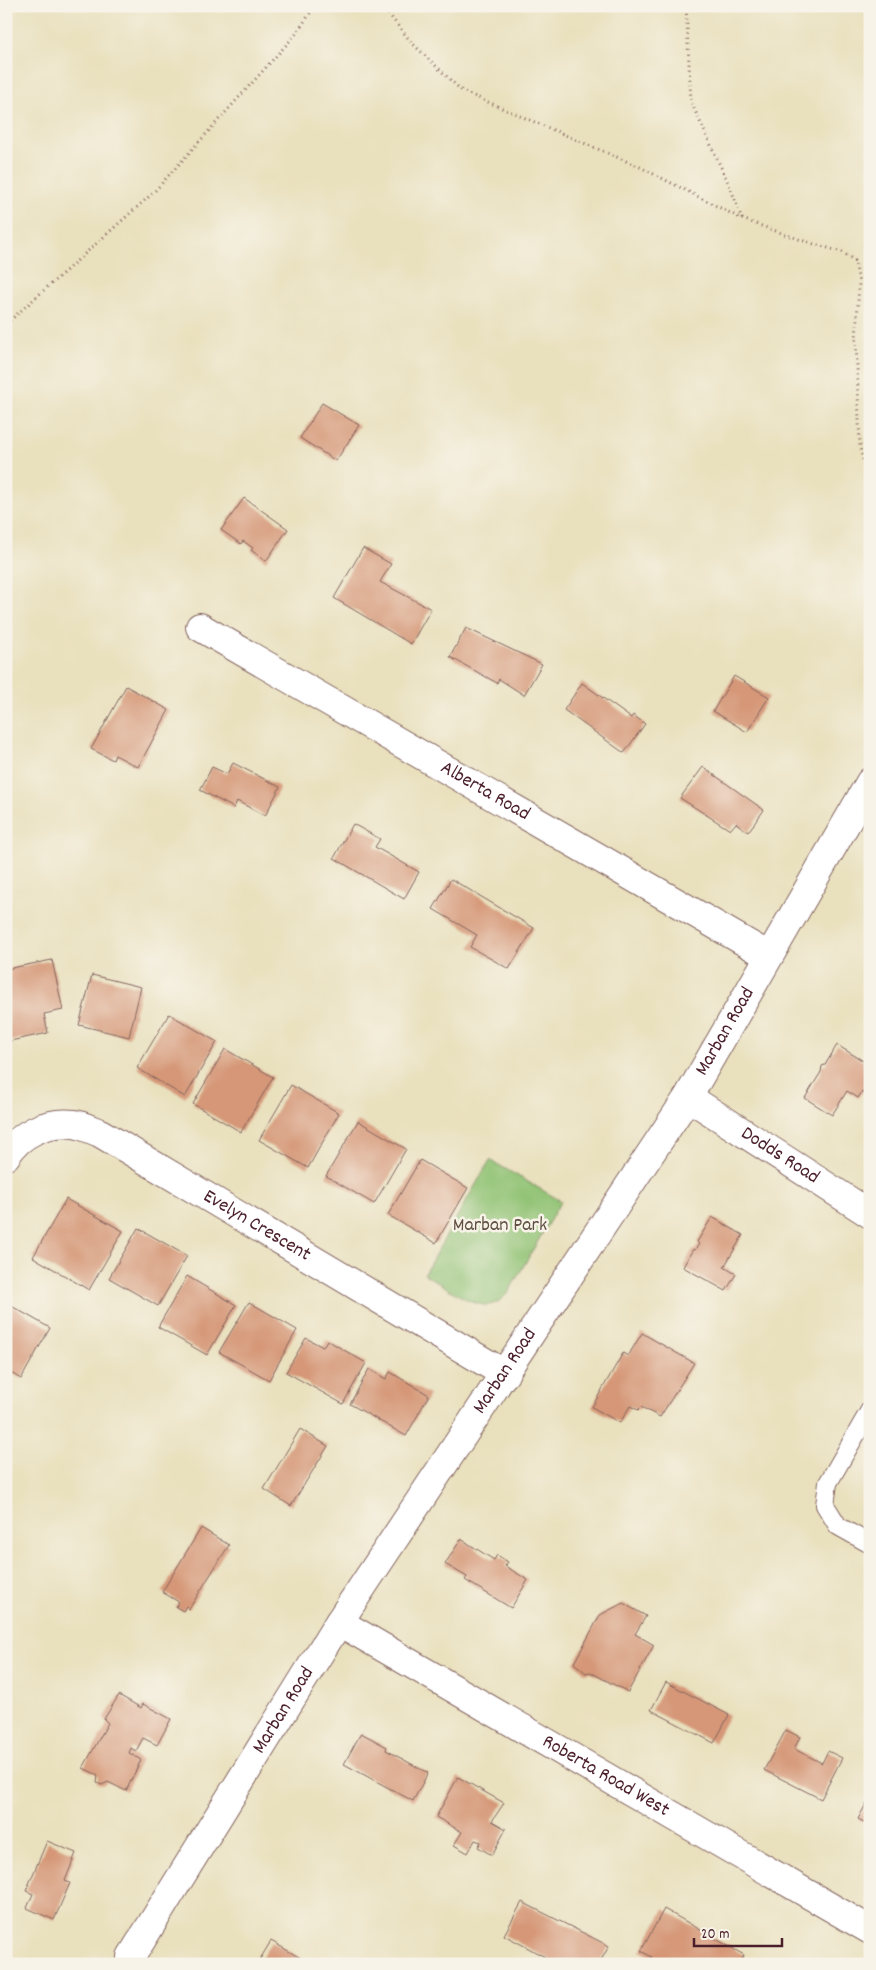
<svg xmlns="http://www.w3.org/2000/svg" width="876" height="1970" font-family="Dekko,sans-serif">
	<style>
		.green { fill: #90c273; stroke: #6d704f }
		.building { fill: #d59777 }
		.lines { fill: none; stroke-linecap: round; stroke-linejoin: round }
		.lane-casing { stroke: #82635e; stroke-width: 20 }
		.street-casing { stroke: #82635e; stroke-width: 30 }
		.path { stroke: #82635e; stroke-width: 3; stroke-dasharray: 1 4; stroke-linecap: butt }
		.lane { stroke: #fff; stroke-width: 18 }
		.street { stroke: #fff; stroke-width: 28 }
		.labels { text-anchor: middle; dominant-baseline: central; stroke-width: 5; stroke-linejoin: round; paint-order: stroke }
		.street-label { font-size: 20px; fill: #4a1f2b; stroke: #f7f3e8 }
		.park-label { font-size: 20px; fill: #5f5041; stroke: #f7f3e8 }
	</style>
	<rect width="100%" height="100%" fill="#f7f3e8"/>
	<filter id="ink" filterUnits="userSpaceOnUse"><feTurbulence type="fractalNoise" baseFrequency=".02" numOctaves="2"/><feDisplacementMap in="SourceGraphic" scale="10" xChannelSelector="R" yChannelSelector="G"/><feConvolveMatrix kernelMatrix="1 2 1 2 8 2 1 2 1" color-interpolation-filters="sRGB"/></filter>
	<filter id="wash" filterUnits="userSpaceOnUse"><feTurbulence type="fractalNoise" baseFrequency=".0096" numOctaves="4" result="noise"/><feDisplacementMap in="SourceGraphic" scale="20" xChannelSelector="R" yChannelSelector="G"/><feGaussianBlur stdDeviation="1.12" result="paint"/><feColorMatrix in="noise" values="0 0 0 0 0 0 0 0 0 0 0 0 0 0 0 0 0 1.4 0 .05"/><feComposite in="paint" operator="in"/></filter>
	<g filter="url(#wash)">
		<rect width="100%" height="100%" fill="#e9e0bd"/>
		<path class="green" d="M490,1160L561,1201L508,1293C502,1299 497,1304 488,1305C472,1307 439,1282 424,1274Z"/>
		<g id="blocks">
			<g class="building">
				<path d="M322,403L359,425L336,461L300,438Z"/>
				<path d="M244,498L288,529L266,561L251,550L253,548L243,541L241,544L221,530Z"/>
				<path d="M363,548L391,564L380,582L431,609L411,644L334,598Z"/>
				<path d="M466,628L542,664L524,695L499,679L497,683L450,657Z"/>
				<path d="M734,676L769,697L747,732L713,711Z"/>
				<path d="M582,683L631,718L633,715L645,724L624,753L564,710Z"/>
				<path d="M126,686L169,710L138,767L115,755L113,760L91,749Z"/>
				<path d="M233,763L280,787L265,816L237,801L234,808L200,790L212,767L227,774Z"/>
				<path d="M703,767L764,810L748,832L736,823L730,830L680,798Z"/>
				<path d="M353,824L380,839L375,847L419,872L404,899L334,858Z"/>
				<path d="M451,879L534,928L509,969L470,947L477,935L433,909Z"/>
				<path d="M52,960L63,1010L44,1014L48,1033L10,1041L6,1023V969Z"/>
				<path d="M92,975L141,987L129,1037L79,1025Z"/>
				<path d="M169,1014L217,1042L185,1097L137,1068Z"/>
				<path d="M837,1045L870,1065V1097L862,1092L858,1098L847,1091L832,1115L805,1098L821,1072L822,1066L825,1065Z"/>
				<path d="M225,1049L273,1077L241,1132L193,1104Z"/>
				<path d="M291,1085L339,1113L308,1168L259,1140Z"/>
				<path d="M358,1121L406,1149L374,1204L326,1176Z"/>
				<path d="M420,1160L468,1188L436,1243L388,1215Z"/>
				<path d="M66,1199L123,1231L89,1290L33,1257Z"/>
				<path d="M712,1217L743,1235L724,1267L736,1274L726,1291L683,1267L693,1249L695,1250L699,1244L697,1242Z"/>
				<path d="M138,1228L187,1256L158,1306L109,1278Z"/>
				<path d="M187,1276L236,1305L207,1355L158,1327Z"/>
				<path d="M249,1302L297,1330L269,1380L219,1352Z"/>
				<path d="M6,1303L50,1328L21,1379L6,1370Z"/>
				<path d="M642,1333L694,1363L660,1417L641,1407L638,1410L630,1406L620,1423L592,1407L623,1353L628,1356Z"/>
				<path d="M306,1338L323,1347L327,1340L366,1363L343,1404L286,1372Z"/>
				<path d="M369,1369L386,1379L390,1372L429,1395L406,1436L350,1404Z"/>
				<path d="M300,1429L328,1446L291,1506L264,1489Z"/>
				<path d="M201,1528L229,1545L189,1609L186,1606L183,1611L176,1607L179,1602L162,1592Z"/>
				<path d="M461,1539L494,1560L497,1555L508,1562L505,1566L528,1580L511,1608L465,1580L467,1577L445,1564Z"/>
				<path d="M623,1603L646,1616L635,1634L654,1645L628,1692L590,1672L586,1673L574,1663L600,1615Z"/>
				<path d="M666,1682L729,1715L714,1743L651,1710Z"/>
				<path d="M119,1695L141,1708L143,1704L171,1719L157,1745L143,1738L136,1751L131,1748L129,1753L141,1760L126,1791L108,1782L102,1785L97,1783L98,1775L83,1768L108,1723L104,1719Z"/>
				<path d="M786,1730L800,1737L794,1749L822,1763L828,1751L842,1758L821,1799L764,1770Z"/>
				<path d="M361,1733L387,1747L386,1750L428,1773L413,1801L344,1764Z"/>
				<path d="M458,1777L504,1803L492,1821L506,1829L492,1855L478,1847L481,1842L475,1840L468,1853L454,1845L462,1832L436,1817Z"/>
				<path d="M870,1797V1825L858,1819Z"/>
				<path d="M47,1841L76,1853L65,1881L70,1883L54,1920L27,1908L33,1894L26,1891Z"/>
				<path d="M522,1902L609,1946L599,1964H558L504,1935Z"/>
				<path d="M664,1909L744,1955L740,1964H654L650,1961L652,1957L641,1951Z"/>
				<path d="M271,1941L304,1960L301,1964H257Z"/>
			</g>
		</g>
	</g>
	<g filter="url(#ink)">
		<use href="#blocks" fill-opacity="0" stroke="#82635e" stroke-width="1"/>
		<g class="lines">
			<g class="lane-casing">
				<path id="lane" d="M870,1410L828,1483L825,1505L838,1526L870,1544"/>
			</g>
			<g class="street-casing">
				<g id="street">
					<path id="s1" d="M200,627L769,956"/>
					<path id="s2" d="M688,1097L870,1214"/>
					<path id="s3" d="M6,1156C20,1133 47,1121 74,1124C82,1125 92,1130 100,1133L505,1374"/>
					<path id="s4" d="M339,1622L870,1930"/>
					<path id="s5" d="M131,1957L339,1622L688,1097L870,782"/>
				</g>
			</g>
			<g class="path">
				<path d="M382,6L412,43L462,91L640,167L742,219L731,189L691,102L686,6"/>
				<path d="M742,219L807,242L842,252L855,261L859,283L856,340L860,447L870,489"/>
				<path d="M6,324L153,193L296,34L315,6"/>
			</g>
			<use href="#lane" class="lane"/>
			<use href="#street" class="street"/>
		</g>
	</g>
	<g class="labels">
		<g class="street-label">
			<text stroke="none"><textPath href="#s1" startOffset="329">Alberta Road</textPath></text>
			<text stroke="none"><textPath href="#s5" startOffset="1100">Marban Road</textPath></text>
			<text stroke="none"><textPath href="#s2" startOffset="109">Dodds Road</textPath></text>
			<text stroke="none"><textPath href="#s3" startOffset="289">Evelyn Crescent</textPath></text>
			<text stroke="none"><textPath href="#s5" startOffset="695">Marban Road</textPath></text>
			<text stroke="none"><textPath href="#s5" startOffset="290">Marban Road</textPath></text>
			<text stroke="none"><textPath href="#s4" startOffset="308">Roberta Road West</textPath></text>
		</g>
		<g class="park-label">
			<text x="500" y="1226">Marban Park</text>
		</g>
	</g>
	<rect width="876" height="1970" fill="none" stroke="#f7f3e8" stroke-width="25"/>
	<path d="M694 1938v8h88v-8" fill="none" stroke="#4a1f2b" stroke-width="2.5"/>
	<text x="701" y="1938" font-size="15" fill="#4a1f2b" stroke="#f7f3e8" stroke-width="4" paint-order="stroke">20 m</text>
</svg>
